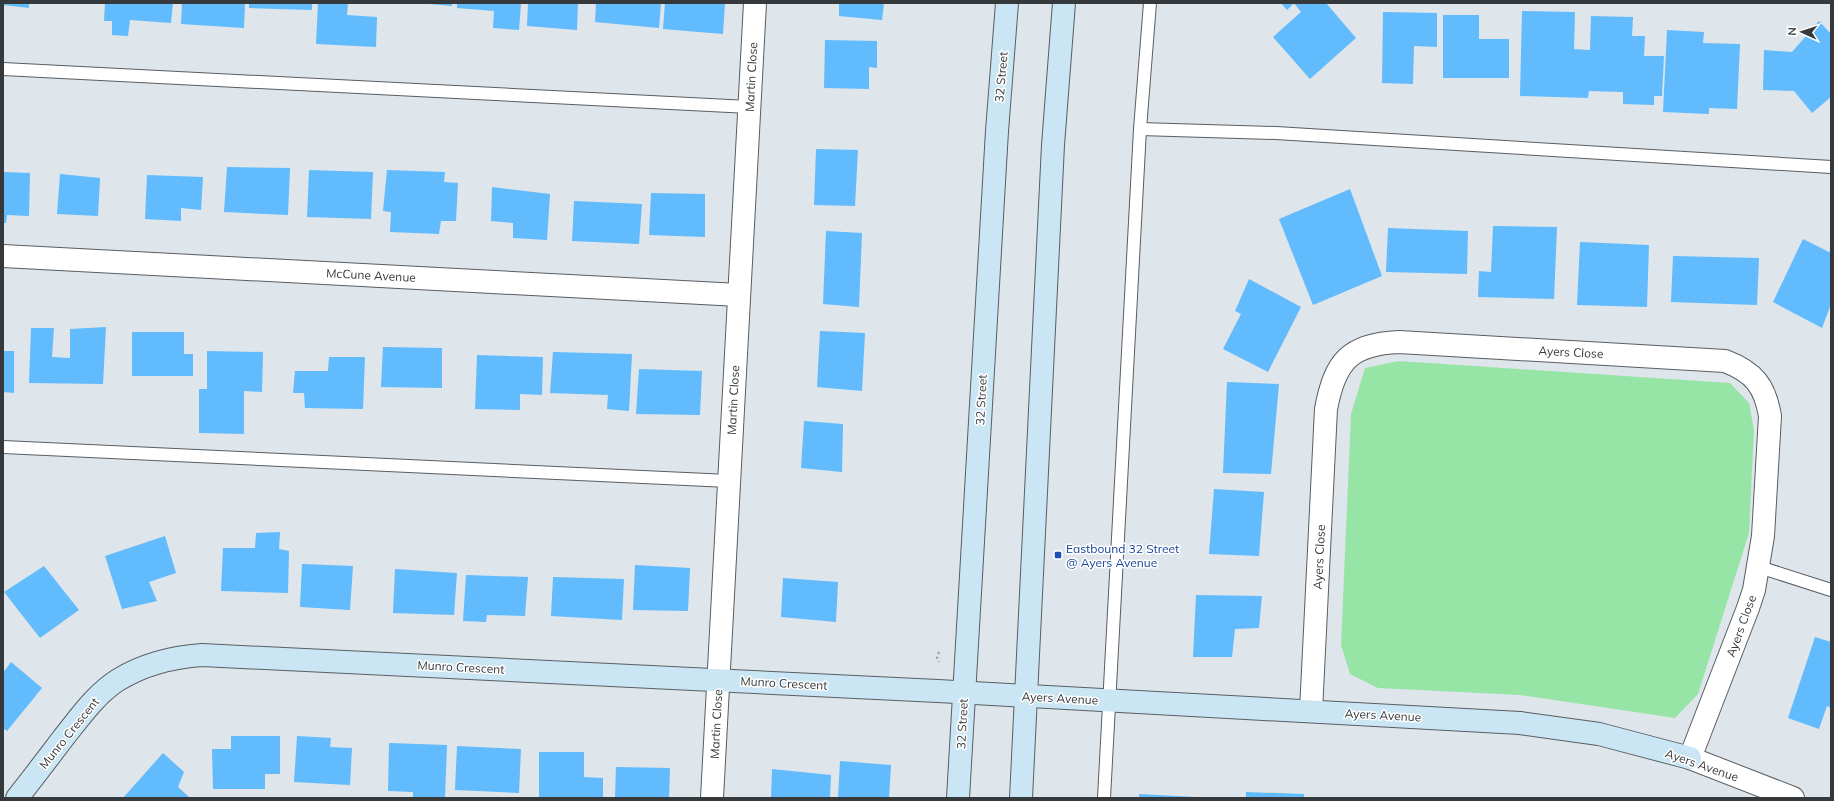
<svg xmlns="http://www.w3.org/2000/svg" width="1834" height="801" font-family="Mulish,sans-serif">
	<style>
		.green { fill: #97e4a7 }
		.building { fill: #61bbfd }
		.lines { fill: none; stroke-linecap: round; stroke-linejoin: round }
		.lane-casing { stroke: #585e63; stroke-width: 14 }
		.street-casing { stroke: #585e63; stroke-width: 24 }
		.secondary-casing { stroke: #585e63; stroke-width: 24 }
		.path { stroke: #9ea3a8; stroke-width: 2.5; stroke-dasharray: 2 3; stroke-linecap: butt }
		.lane { stroke: #fff; stroke-width: 12 }
		.street { stroke: #fff; stroke-width: 22 }
		.secondary { stroke: #cae6f4; stroke-width: 22 }
		.transit-dot { fill: #1a4fb4; stroke: #fff; stroke-width: 1.5 }
		.labels { text-anchor: middle; dominant-baseline: central; stroke-width: 3; stroke-linejoin: round; paint-order: stroke }
		.street-label { font-size: 12px; fill: #36393b; stroke: #fff }
		.transit-label { font-size: 12px; fill: #164399; stroke: #fff; text-anchor: start }
	</style>
	<rect width="100%" height="100%" fill="#dee5eb"/>
	<path class="green" d="M1399,361L1730,383L1749,403L1754,430L1749,533L1698,694L1675,718L1520,695L1378,688L1350,674L1341,645L1351,414L1365,368Z"/>
	<g class="building">
		<path d="M3,3H29V8L3,5Z"/>
		<path d="M105,3H173L171,23L130,20L128,36L112,35V21H104Z"/>
		<path d="M182,3H245L244,28L181,24Z"/>
		<path d="M249,3H312V10L249,8Z"/>
		<path d="M318,3H348L347,15L377,17L376,47L316,44Z"/>
		<path d="M429,3H452V6L429,4Z"/>
		<path d="M457,3H521L519,30L493,28L494,11L457,8Z"/>
		<path d="M528,3H578L577,30L527,26Z"/>
		<path d="M596,3H661L659,28L595,22Z"/>
		<path d="M665,3H725L723,34L663,29Z"/>
		<path d="M839,3H884L882,20L839,16Z"/>
		<path d="M1281,3H1326L1356,38L1310,79L1273,37L1301,12L1294,3L1287,10Z"/>
		<path d="M1522,11L1575,12L1574,49L1590,50L1591,16L1633,17L1632,36H1645L1644,56H1664L1662,96H1654V105L1623,104V92L1589,91L1588,98L1520,96Z"/>
		<path d="M1383,12L1437,13V47L1414,46L1413,84L1382,83Z"/>
		<path d="M1443,15H1479V39H1509V78H1443Z"/>
		<path d="M1819,21L1831,34V97L1812,113L1794,91L1763,90L1764,50L1792,52Z"/>
		<path d="M1667,30L1704,32L1703,43L1740,44L1737,109L1709,108V114L1663,112Z"/>
		<path d="M825,40L877,41V68L869,67V89L824,88Z"/>
		<path d="M816,149L858,150L855,206L814,205Z"/>
		<path d="M227,167L290,168L288,215L224,212Z"/>
		<path d="M309,170L373,172L371,219L307,217Z"/>
		<path d="M387,170L445,172L444,182L458,183L456,221H441L439,234L390,232L391,212L383,211Z"/>
		<path d="M3,172L30,173L29,216L7,215L6,223H3Z"/>
		<path d="M60,174L100,178L98,216L57,214Z"/>
		<path d="M147,175L203,177L201,210L181,208V221L145,219Z"/>
		<path d="M492,187L550,194L547,240L513,238V223L491,221Z"/>
		<path d="M1350,189L1382,276L1313,305L1279,219Z"/>
		<path d="M651,193L705,194V237L649,235Z"/>
		<path d="M574,201L642,204L639,244L572,241Z"/>
		<path d="M1493,226L1557,227L1554,299L1478,297L1479,271L1491,272Z"/>
		<path d="M1388,228L1468,231L1467,274L1386,272Z"/>
		<path d="M826,231L862,233L859,307L823,304Z"/>
		<path d="M1803,239L1831,253V304L1822,328L1773,302Z"/>
		<path d="M1580,242L1649,245L1647,307L1577,305Z"/>
		<path d="M1673,256L1759,258L1757,305L1671,302Z"/>
		<path d="M1249,279L1301,307L1268,372L1223,349L1241,314L1235,311Z"/>
		<path d="M106,327L103,384L29,383L31,328H54L52,357L70,358V329Z"/>
		<path d="M820,331L865,333L862,391L817,387Z"/>
		<path d="M132,332H184V354H193V376H132Z"/>
		<path d="M383,347L442,348V388L381,387Z"/>
		<path d="M3,351H14V393L3,392Z"/>
		<path d="M207,351L263,352L262,392L244,391V434L199,433V389H207Z"/>
		<path d="M553,352L632,354L629,411L607,409L608,395L550,393Z"/>
		<path d="M477,355L543,357L542,395L520,394V410L475,409Z"/>
		<path d="M329,357H365L363,409L305,408L304,393H293L295,371H328Z"/>
		<path d="M639,369L702,371L700,415L636,414Z"/>
		<path d="M1227,382L1279,384L1271,474L1223,473Z"/>
		<path d="M804,421L843,424L842,472L801,468Z"/>
		<path d="M1214,489L1264,492L1259,556L1209,554Z"/>
		<path d="M280,532L279,549L289,551L288,593L221,591L223,548H255L256,533Z"/>
		<path d="M165,536L176,573L149,582L157,601L122,609L105,556Z"/>
		<path d="M302,564L353,566L350,610L300,607Z"/>
		<path d="M635,565L690,568L688,611L633,610Z"/>
		<path d="M44,566L79,610L40,638L4,592Z"/>
		<path d="M395,569L457,573L454,615L393,613Z"/>
		<path d="M466,575L528,577L525,616L487,615L486,622L463,621Z"/>
		<path d="M553,577L624,579L622,620L551,616Z"/>
		<path d="M783,578L838,582L836,622L781,617Z"/>
		<path d="M1196,595L1262,596L1259,628L1235,629L1232,657H1193Z"/>
		<path d="M1815,637L1831,642V708L1827,706L1819,729L1788,718Z"/>
		<path d="M11,662L42,688L7,731L3,728V673Z"/>
		<path d="M231,736H280V774H265V789H213L212,749H231Z"/>
		<path d="M297,736L331,738L330,747L352,748L350,785L294,782Z"/>
		<path d="M389,743L447,745L445,798H413V792L388,791Z"/>
		<path d="M457,746L521,749L519,793L455,790Z"/>
		<path d="M539,752H584V777L603,778V798H539Z"/>
		<path d="M163,753L184,772L178,787L190,798H123Z"/>
		<path d="M840,761L891,765L889,798H838Z"/>
		<path d="M616,767L670,768L669,798H615Z"/>
		<path d="M772,769L831,775L830,798H771Z"/>
		<path d="M1246,792L1304,794V798H1246Z"/>
		<path d="M1139,794L1196,797V798H1139Z"/>
	</g>
	<g class="lines">
		<g class="lane-casing">
			<g id="lane">
				<path d="M3,69L749,107"/>
				<path d="M1140,129L1276,133L1831,167"/>
				<path d="M3,447L729,481"/>
				<path d="M1759,567L1831,590"/>
				<path d="M1104,798L1140,129L1150,3"/>
			</g>
		</g>
		<g class="street-casing">
			<g id="street">
				<path d="M3,256L739,295"/>
				<path d="M1311,711L1326,409C1335,361 1350,344 1399,342L1725,361C1754,372 1765,386 1770,416L1763,536L1754,590L1748,608L1690,758L1793,798"/>
				<path d="M712,798L755,3"/>
			</g>
		</g>
		<g class="secondary-casing">
			<g id="secondary">
				<path d="M17,798C33,778 48,758 64,737C80,717 96,694 118,680C144,664 173,657 202,655L938,691L1520,723L1599,734L1690,758"/>
				<path d="M958,798L997,131L1007,3"/>
				<path d="M1021,798L1053,145L1064,3"/>
			</g>
		</g>
		<path class="path" d="M939,652L937,658L939,662"/>
		<use href="#lane" class="lane"/>
		<use href="#street" class="street"/>
		<use href="#secondary" class="secondary"/>
	</g>
	<rect class="transit-dot" x="1054" y="551" width="8" height="8" rx="2"/>
	<g class="labels">
		<g class="street-label">
			<text transform="translate(751 77) rotate(-87)">Martin Close</text>
			<text transform="translate(1001 77) rotate(-85)">32 Street</text>
			<text transform="translate(371 275) rotate(3)">McCune Avenue</text>
			<text transform="translate(1571 352) rotate(3)">Ayers Close</text>
			<text transform="translate(733 400) rotate(-87)">Martin Close</text>
			<text transform="translate(981 400) rotate(-87)">32 Street</text>
			<text transform="translate(1319 557) rotate(-87)">Ayers Close</text>
			<text transform="translate(1741 626) rotate(-70)">Ayers Close</text>
			<text transform="translate(461 667) rotate(3)">Munro Crescent</text>
			<text transform="translate(784 683) rotate(3)">Munro Crescent</text>
			<text transform="translate(1060 698) rotate(3)">Ayers Avenue</text>
			<text transform="translate(1383 715) rotate(3)">Ayers Avenue</text>
			<text transform="translate(716 724) rotate(-87)">Martin Close</text>
			<text transform="translate(962 724) rotate(-87)">32 Street</text>
			<text transform="translate(69 733) rotate(-51)">Munro Crescent</text>
			<text transform="translate(1702 765) rotate(19)">Ayers Avenue</text>
		</g>
		<g class="transit-label">
			<text x="1066" y="548">Eastbound 32 Street<tspan x="1066" dy="14">@ Ayers Avenue</tspan></text>
		</g>
	</g>
	<rect width="1834" height="801" fill="none" stroke="#36393b" stroke-width="8"/>
	<g transform="translate(1802 32) rotate(273)" stroke="#ffffff" stroke-width="3" paint-order="stroke">
	<path d="M0-3L7 15L0 10L-7 15Z" fill="#36393b"/>
	<text y="-6" font-size="11" font-weight="bold" text-anchor="middle" fill="#36393b">N</text>
	</g>
</svg>
